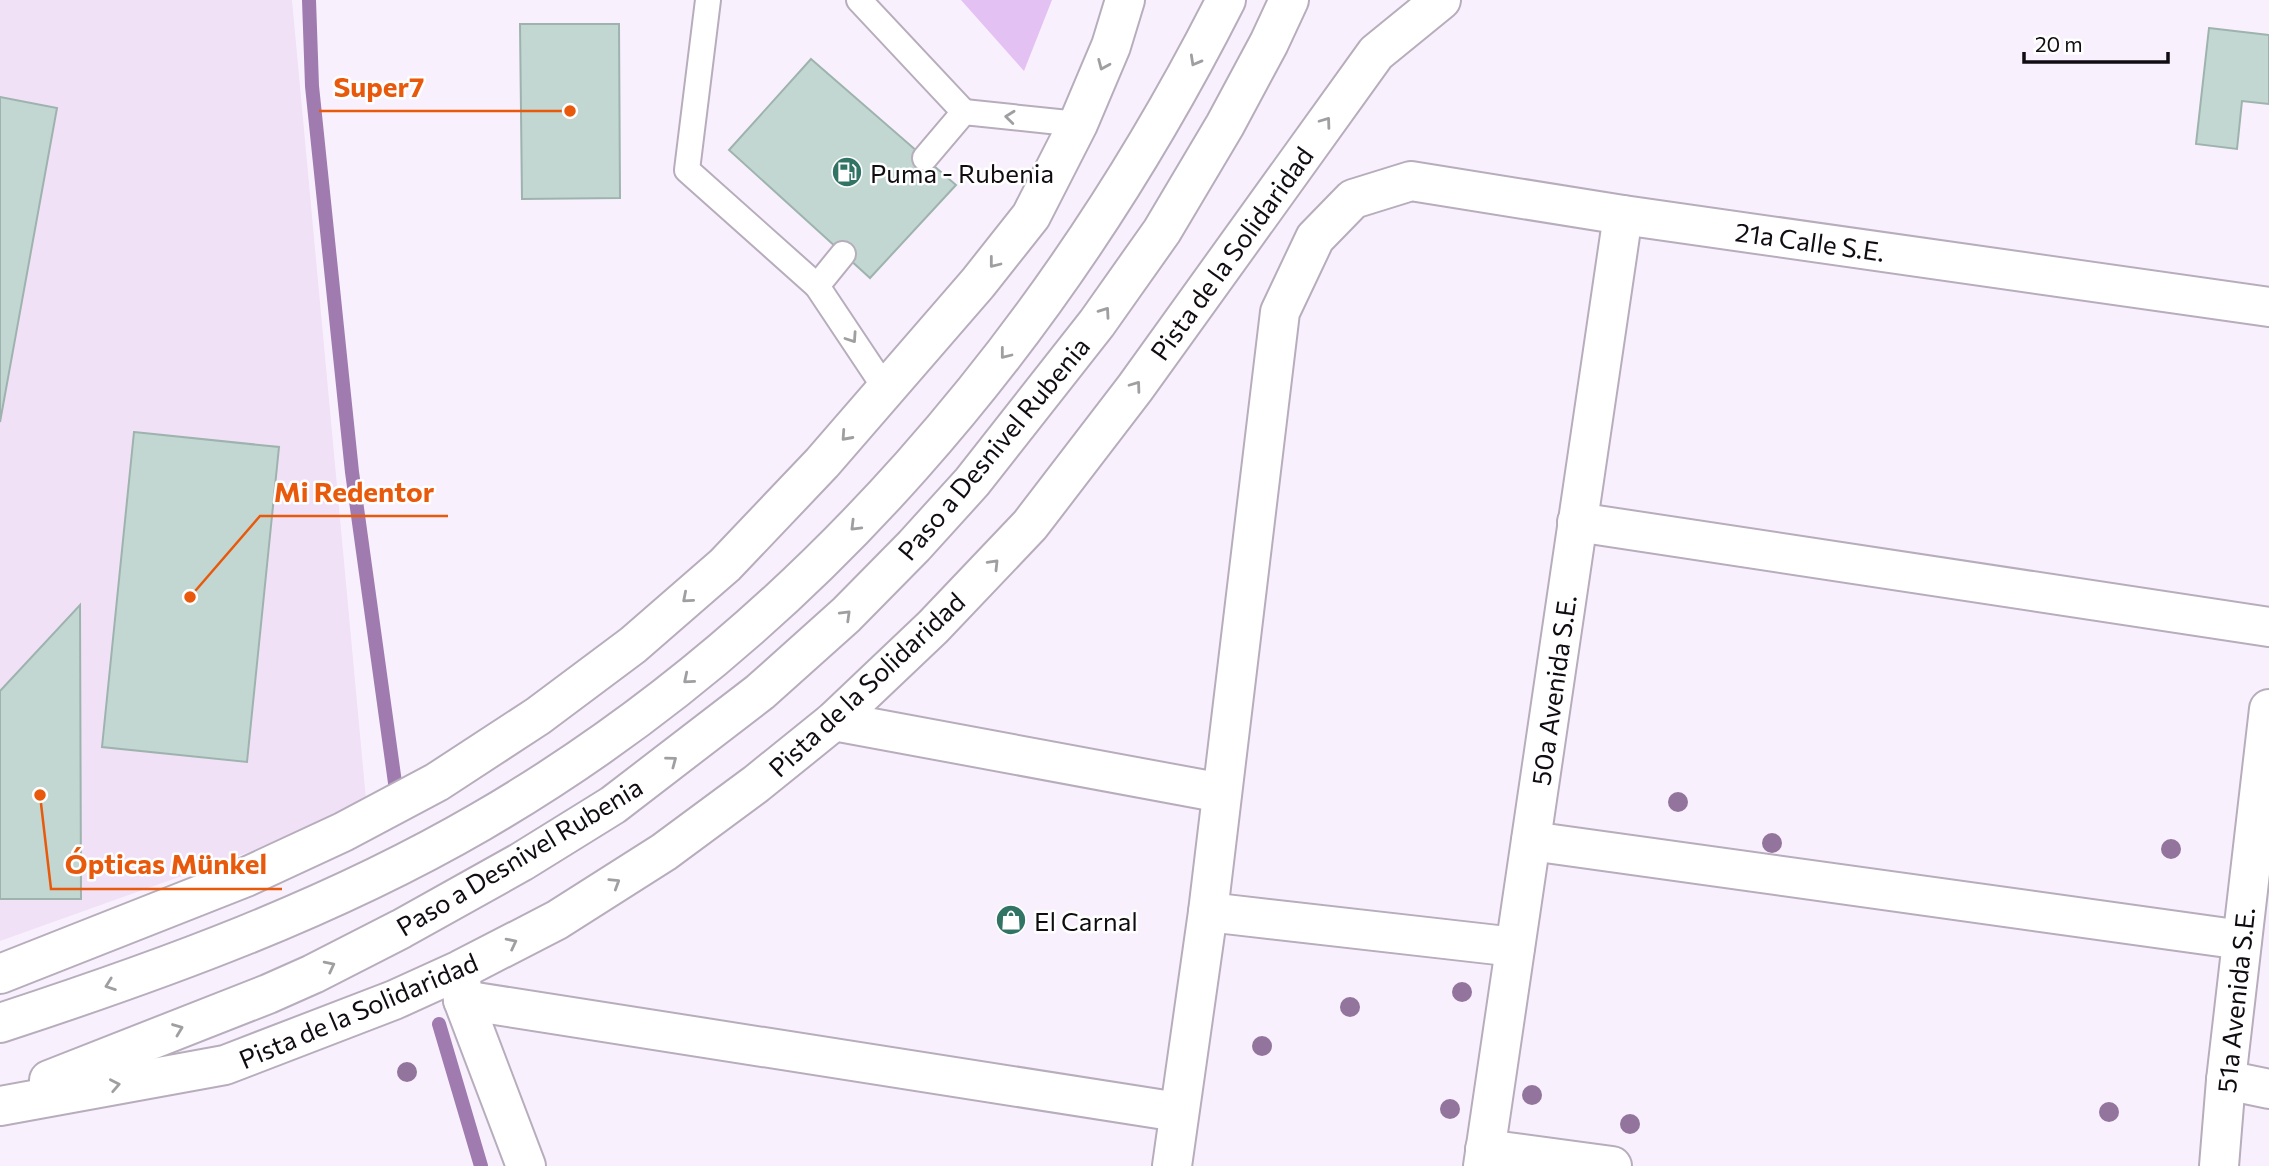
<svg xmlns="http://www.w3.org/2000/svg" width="2269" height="1166" font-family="Commissioner,sans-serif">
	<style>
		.built { fill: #f0e1f7 }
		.green { fill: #e4c1f3 }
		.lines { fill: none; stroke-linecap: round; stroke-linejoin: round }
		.stream { stroke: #a07bb0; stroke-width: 14 }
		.building { fill: #c2d7d1; stroke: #9eb3ad; stroke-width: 2 }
		.service-casing { stroke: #b7adbc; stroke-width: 28 }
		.minor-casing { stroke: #b7adbc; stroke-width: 42 }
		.primary-casing { stroke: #b7adbc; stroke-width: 42 }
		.service { stroke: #fff; stroke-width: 24 }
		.minor { stroke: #fff; stroke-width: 38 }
		.primary { stroke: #fff; stroke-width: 38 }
		.tree { fill: #92749d }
		.oneway { stroke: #9f9ea0 }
		.labels { text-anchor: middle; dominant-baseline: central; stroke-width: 5; stroke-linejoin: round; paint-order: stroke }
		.poi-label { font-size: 26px; fill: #100c12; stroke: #fff; text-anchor: start }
		.street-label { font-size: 26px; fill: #100c12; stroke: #fff }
		.leader { fill: none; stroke: #e8590c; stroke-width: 2.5 }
		.callout-dot { fill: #e8590c; stroke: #fff; stroke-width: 2.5 }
		.callout-label { font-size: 28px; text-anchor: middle; font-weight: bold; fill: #e8590c; stroke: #fff; stroke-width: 5; stroke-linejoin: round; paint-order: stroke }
	</style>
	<rect width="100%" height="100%" fill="#f9f0fd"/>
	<path class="built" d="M0,0H292L367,810L0,941Z"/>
	<path class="green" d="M961,0H1052L1024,71Z"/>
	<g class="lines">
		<g class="stream">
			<path d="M309,0L312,86L352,472L396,790"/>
			<path d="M439,1024L481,1166"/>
		</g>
	</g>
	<g class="building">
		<path d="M520,24H619L620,198L522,199Z"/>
		<path d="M2209,28L2269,35V104L2242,101L2237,149L2196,144Z"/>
		<path d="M811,59L956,185L870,278L729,150Z"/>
		<path d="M0,97L57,108L0,422Z"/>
		<path d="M134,432L279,447L247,762L102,747Z"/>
		<path d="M80,605L81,899H0V691Z"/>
	</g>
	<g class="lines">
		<g class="service-casing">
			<g id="service">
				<path d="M708,0L687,170L817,286L887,391"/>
				<path d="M859,0L964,112"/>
				<path d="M925,158L964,112L1078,124"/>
				<path d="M817,286L843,254"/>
			</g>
		</g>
		<g class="minor-casing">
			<g id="minor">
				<path d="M1577,522L2269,627"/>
				<path d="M834,721L1222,793"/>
				<path d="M1531,841L2242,940"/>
				<path d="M1208,912L1515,947"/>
				<path d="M461,980L463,1000L526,1166"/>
				<path d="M463,1000L1178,1112"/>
				<path d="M2226,1080L2269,1089"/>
				<path d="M1485,1149L1612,1166"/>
				<path d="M1172,1166L1208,912L1280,312L1315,238L1353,199L1411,181L1623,215L2269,307"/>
				<path d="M1483,1166L1623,215"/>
				<path d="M2219,1166L2226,1080L2269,709"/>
			</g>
		</g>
		<g class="primary-casing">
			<g id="primary">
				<path d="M0,974L246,877L343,832L437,782L538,716L633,645L725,565L822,463L978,283L1031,216L1078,124L1111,46L1125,0"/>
				<path d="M0,1023C165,969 330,909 480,822C806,633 1057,334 1226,0"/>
				<path d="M49,1080L268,994L313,974L401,929L521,862L613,805L760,692L846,615L914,546L972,482L1097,323L1162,231L1225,125L1269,43L1289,0"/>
				<path d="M0,1106L225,1065L394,1000L460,970L557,920L664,852L756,784L834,721L933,627L1030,525L1135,388L1376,53L1441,0"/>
			</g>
		</g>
		<use href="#service" class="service"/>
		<use href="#minor" class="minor"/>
		<use href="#primary" class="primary"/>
	</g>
	<g class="tree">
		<circle cx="1678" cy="802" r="10"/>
		<circle cx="1772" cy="843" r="10"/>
		<circle cx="2171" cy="849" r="10"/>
		<circle cx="1462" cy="992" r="10"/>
		<circle cx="1350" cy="1007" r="10"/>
		<circle cx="1262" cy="1046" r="10"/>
		<circle cx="407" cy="1072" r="10"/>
		<circle cx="1532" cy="1095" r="10"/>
		<circle cx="1450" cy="1109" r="10"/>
		<circle cx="2109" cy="1112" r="10"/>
		<circle cx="1630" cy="1124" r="10"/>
	</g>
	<defs><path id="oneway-chevron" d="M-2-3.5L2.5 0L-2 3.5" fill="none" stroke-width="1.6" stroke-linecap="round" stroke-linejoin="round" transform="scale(1.75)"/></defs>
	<g class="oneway">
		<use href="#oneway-chevron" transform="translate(1195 61) rotate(119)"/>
		<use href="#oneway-chevron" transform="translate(1103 65) rotate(113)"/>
		<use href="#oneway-chevron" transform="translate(1010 117) rotate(-174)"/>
		<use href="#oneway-chevron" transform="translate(1326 122) rotate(-54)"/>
		<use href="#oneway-chevron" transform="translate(994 263) rotate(128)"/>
		<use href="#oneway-chevron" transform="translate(1105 312) rotate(-55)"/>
		<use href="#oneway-chevron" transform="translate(852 338) rotate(56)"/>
		<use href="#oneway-chevron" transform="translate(1005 354) rotate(128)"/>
		<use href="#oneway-chevron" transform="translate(1136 386) rotate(-54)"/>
		<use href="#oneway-chevron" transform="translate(846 436) rotate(132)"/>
		<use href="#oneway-chevron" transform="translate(855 526) rotate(135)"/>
		<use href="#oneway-chevron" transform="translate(994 564) rotate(-46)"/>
		<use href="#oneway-chevron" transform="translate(687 598) rotate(139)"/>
		<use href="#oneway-chevron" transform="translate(846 615) rotate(-44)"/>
		<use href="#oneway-chevron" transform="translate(688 679) rotate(140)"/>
		<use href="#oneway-chevron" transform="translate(672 761) rotate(-37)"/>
		<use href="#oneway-chevron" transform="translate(615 883) rotate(-32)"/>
		<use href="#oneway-chevron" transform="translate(512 943) rotate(-27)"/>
		<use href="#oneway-chevron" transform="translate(330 966) rotate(-27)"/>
		<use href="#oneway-chevron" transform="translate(110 985) rotate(160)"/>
		<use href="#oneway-chevron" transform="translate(178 1029) rotate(-21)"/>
		<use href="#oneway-chevron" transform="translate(115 1085) rotate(-11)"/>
	</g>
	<defs>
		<g id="fuel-disc" transform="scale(1.575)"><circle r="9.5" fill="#317466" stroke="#fff"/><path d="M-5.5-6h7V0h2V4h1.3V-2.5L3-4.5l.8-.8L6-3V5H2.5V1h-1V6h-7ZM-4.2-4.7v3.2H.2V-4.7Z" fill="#fff"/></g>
		<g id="shop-disc" transform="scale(1.575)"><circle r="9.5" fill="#317466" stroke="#fff"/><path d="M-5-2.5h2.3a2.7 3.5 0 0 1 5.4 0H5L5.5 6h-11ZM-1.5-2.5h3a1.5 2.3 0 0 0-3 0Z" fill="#fff"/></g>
	</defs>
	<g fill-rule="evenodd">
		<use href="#fuel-disc" x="847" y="172"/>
		<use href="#shop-disc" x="1011" y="920"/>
	</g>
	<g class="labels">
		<g class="poi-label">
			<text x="870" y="172">Puma - Rubenia</text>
			<text x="1034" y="920">El Carnal</text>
		</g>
		<g class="street-label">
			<text transform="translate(1810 241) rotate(8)">21a Calle S.E.</text>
			<text transform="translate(1231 253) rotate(-54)">Pista de la Solidaridad</text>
			<text transform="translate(993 448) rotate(-50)">Paso a Desnivel Rubenia</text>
			<text transform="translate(866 684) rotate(-43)">Pista de la Solidaridad</text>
			<text transform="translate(1553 690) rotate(-82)">50a Avenida S.E.</text>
			<text transform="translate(519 856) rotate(-31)">Paso a Desnivel Rubenia</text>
			<text transform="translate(2235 1000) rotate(-84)">51a Avenida S.E.</text>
			<text transform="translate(358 1010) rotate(-23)">Pista de la Solidaridad</text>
		</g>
	</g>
	<path class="leader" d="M570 111L438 111H319M190 597L260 516H448M40 795L51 889H282"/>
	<g class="callout-dot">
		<circle cx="570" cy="111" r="7"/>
		<circle cx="190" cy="597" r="7"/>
		<circle cx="40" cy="795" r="7"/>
	</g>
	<g class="callout-label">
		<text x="379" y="97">Super7</text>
		<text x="354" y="502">Mi Redentor</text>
		<text x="166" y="874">Ópticas Münkel</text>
	</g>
	<path d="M2024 52v10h144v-10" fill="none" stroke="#100c12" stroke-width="3.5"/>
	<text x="2035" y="52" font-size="21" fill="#100c12" stroke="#ffffff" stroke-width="5" paint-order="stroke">20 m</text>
</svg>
